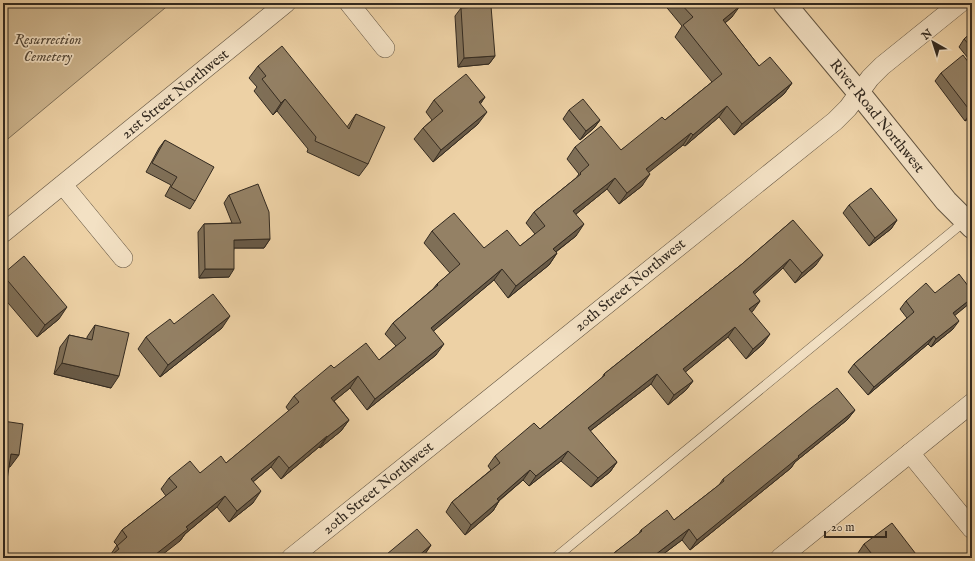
<svg xmlns="http://www.w3.org/2000/svg" width="975" height="561" font-family="'IM FELL English',serif">
	<style>
		.green { fill: #cdb58e; stroke: #807057 }
		.lines { fill: none; stroke-linecap: round; stroke-linejoin: round }
		.service-casing { stroke: #625441; stroke-width: 10 }
		.minor-casing { stroke: #625441; stroke-width: 20 }
		.tertiary-casing { stroke: #625441; stroke-width: 24 }
		.service { stroke: #f3e1c4; stroke-width: 9 }
		.minor { stroke: #f3e1c4; stroke-width: 19 }
		.tertiary { stroke: #f3e1c4; stroke-width: 22 }
		.wall { fill: #7f6f57; stroke: #332a20 }
		.shaded-wall { fill: #685a47; stroke: #332a20 }
		.building { fill: #948165; stroke: #332a20 }
		.labels { text-anchor: middle; dominant-baseline: central; stroke-width: 3.5; stroke-linejoin: round; paint-order: stroke }
		.park-label { font-size: 15px; font-style: italic; fill: #524636; stroke: #f3e1c4 }
		.street-label { font-size: 15px; fill: #332a20; stroke: #f3e1c4 }
	</style>
	<rect width="100%" height="100%" fill="#edd1a5"/>
	<filter id="stains"><feTurbulence type="fractalNoise" baseFrequency=".005" numOctaves="4"/><feColorMatrix values="0 0 0 0 .2 0 0 0 0 .09 0 0 0 0 .02 0 0 0 .5 -.17"/></filter>
	<radialGradient id="worn" r=".72"><stop offset=".6" stop-color="#630" stop-opacity="0"/><stop offset="1" stop-color="#630" stop-opacity=".3"/></radialGradient>
	<path class="green" d="M3,3H171L3,143Z"/>
	<g class="lines">
		<g class="service-casing">
			<path id="service" d="M555,558L965,221"/>
		</g>
		<g class="minor-casing">
			<g id="minor">
				<path d="M349,3L385,48"/>
				<path d="M63,185L123,258"/>
				<path d="M3,233L286,3"/>
				<path d="M910,453L972,529"/>
				<path d="M291,558L835,121L848,108L870,78L882,66L960,3"/>
				<path d="M780,558L972,403"/>
			</g>
		</g>
		<g class="tertiary-casing">
			<path id="tertiary" d="M784,3L859,93L946,201L972,227"/>
		</g>
		<use href="#service" class="service"/>
		<use href="#minor" class="minor"/>
		<use href="#tertiary" class="tertiary"/>
	</g>
	<g class="wall">
		<path d="M626,3H635L629,7Z"/>
		<path d="M663,3H737L732,17L725,23L759,66L792,83L784,94L734,135L719,117L685,146L683,145L648,172L642,186L619,204L607,189L576,214V236L556,252L557,253L549,265L508,298L494,280L433,331L436,355L367,410L350,388L334,401L349,420L341,431L320,448L319,447L281,479L271,467L253,482V503L229,522L217,507L185,534L180,541L109,557L117,545L114,542L122,530L166,496L161,489L169,478L200,473L226,463L289,411L286,407L294,396L334,368L379,360L396,346L385,334L393,323L433,289L437,284L450,273L424,243L432,231L484,248L520,246L535,234L526,223L534,212L576,178L579,174L567,159L575,147L621,150L665,120L712,82L675,37L682,26Z"/>
		<path d="M461,8L495,56L489,64L458,67L455,16Z"/>
		<path d="M972,32V63L959,47L964,39Z"/>
		<path d="M258,66L347,127L356,114L368,164L359,176L307,152L308,149L277,111L273,115L254,91L257,87L249,78Z"/>
		<path d="M972,67V116L965,121L935,81L941,73Z"/>
		<path d="M485,97L480,104L478,124L433,162L414,139L423,128L432,120L426,112L434,100Z"/>
		<path d="M569,110L600,120L594,128L580,140L563,119Z"/>
		<path d="M165,140L195,201L190,209L165,196L171,185L146,172L159,148Z"/>
		<path d="M229,195L270,239L264,248H234L229,277L199,278L198,232L204,224L232,223L224,203Z"/>
		<path d="M849,205L897,220L891,229L869,246L843,213Z"/>
		<path d="M793,220L816,265L795,283L783,268L754,294L760,301L751,312L763,344L746,359L728,337L685,372L693,381L686,390L668,405L651,384L590,431L617,462L610,472L591,487L561,461L529,486L523,480L499,501L493,511L465,535L446,512L452,502L491,470L488,466L495,456L540,429L602,378L604,374L742,264Z"/>
		<path d="M3,274L59,319L37,337L3,297Z"/>
		<path d="M935,293L970,303L954,315L953,329L931,347L928,344L868,395L848,372L854,364L907,318L900,309L906,301Z"/>
		<path d="M174,324L222,328L160,377L138,349L146,337Z"/>
		<path d="M95,325L111,388L54,374L60,347L69,335L87,339V337Z"/>
		<path d="M855,410L847,420L795,462L791,468L690,550L682,540L658,558H611L614,553L638,535L641,530L674,520L719,485L723,479Z"/>
		<path d="M864,544L919,558H862L858,553Z"/>
		<path d="M431,545L425,554L420,558H384L387,554Z"/>
	</g>
	<g class="shaded-wall">
		<path d="M633,3H635L629,7Z"/>
		<path d="M740,6L732,17L715,31L723,20Z"/>
		<path d="M495,56L489,64L458,67L464,58Z"/>
		<path d="M792,83L784,94L734,135L742,124Z"/>
		<path d="M485,97L477,109L479,102Z"/>
		<path d="M285,99L277,111L273,115L281,103Z"/>
		<path d="M727,106L719,117L685,146L693,135Z"/>
		<path d="M487,112L478,124L433,162L441,150Z"/>
		<path d="M971,112H972V116L965,121Z"/>
		<path d="M600,120L594,128L580,140L586,131Z"/>
		<path d="M691,133L683,145L638,181L646,169Z"/>
		<path d="M650,174L642,186L619,204L627,193Z"/>
		<path d="M615,178L607,189L565,223L573,211Z"/>
		<path d="M897,220L891,229L869,246L875,238Z"/>
		<path d="M584,224L576,236L545,260L553,249Z"/>
		<path d="M270,239L264,248H228L234,240Z"/>
		<path d="M557,253L549,265L508,298L516,286Z"/>
		<path d="M823,255L816,265L795,283L802,273Z"/>
		<path d="M790,259L783,268L746,302L753,292Z"/>
		<path d="M205,269H234L229,277L199,278Z"/>
		<path d="M502,269L494,280L423,340L431,328Z"/>
		<path d="M972,298V300L970,303L947,322L953,313Z"/>
		<path d="M760,301L753,311L743,319L749,309Z"/>
		<path d="M67,307L59,319L37,337L45,325Z"/>
		<path d="M230,316L222,328L160,377L168,365Z"/>
		<path d="M959,321L953,329L931,347L936,339Z"/>
		<path d="M735,327L728,337L677,379L683,369Z"/>
		<path d="M770,334L763,344L746,359L753,349Z"/>
		<path d="M934,336L928,344L868,395L874,387Z"/>
		<path d="M444,344L436,355L367,410L375,399Z"/>
		<path d="M62,363L119,376L111,388L54,374Z"/>
		<path d="M657,374L651,384L581,438L588,428Z"/>
		<path d="M358,376L350,388L323,410L331,398Z"/>
		<path d="M693,381L686,390L668,405L674,395Z"/>
		<path d="M855,410L847,420L795,462L791,468L690,550L697,540L798,456Z"/>
		<path d="M349,420L341,431L320,448L327,437Z"/>
		<path d="M327,436L319,447L281,479L289,468Z"/>
		<path d="M568,451L561,461L529,486L536,476Z"/>
		<path d="M11,454L19,455L10,467L3,466Z"/>
		<path d="M279,456L271,467L243,490L251,479Z"/>
		<path d="M617,462L610,472L591,487L598,478Z"/>
		<path d="M530,470L523,480L490,508L497,499Z"/>
		<path d="M261,491L253,503L229,522L237,511Z"/>
		<path d="M225,496L217,507L185,534L180,541L158,558H151L186,527Z"/>
		<path d="M499,501L493,511L465,535L471,525Z"/>
		<path d="M689,529L682,540L658,558H651Z"/>
		<path d="M431,545L425,554L420,558H416Z"/>
	</g>
	<g class="building">
		<path d="M680,3H737L740,6L723,20L759,66L770,57L792,83L742,124L727,106L693,135L691,133L646,169L650,174L627,193L615,178L573,211L584,224L553,249L557,253L516,286L502,269L431,328L444,344L375,399L358,376L331,398L349,420L327,437V436L289,468L279,456L251,479L261,491L237,511L225,496L186,527L188,529L151,558H108L119,549L117,546L127,537L122,530L177,487L169,478L190,461L200,473L221,456L226,463L299,402L294,396L331,365L334,368L366,343L379,360L406,338L393,323L438,285L437,284L460,264L432,231L454,213L484,248L507,230L520,246L545,226L534,212L581,174L580,173L589,165L575,147L601,126L621,150L662,117L665,120L722,74L683,25L693,17Z"/>
		<path d="M491,6L495,56L464,58L461,8Z"/>
		<path d="M972,32V48L964,39Z"/>
		<path d="M282,46L349,129L356,114L385,127L368,164L315,141L316,137L285,99L281,103L262,79L266,76L258,66Z"/>
		<path d="M963,55L972,67V112H971L941,73Z"/>
		<path d="M466,74L485,97L479,102L487,112L441,150L423,128L443,111L434,100Z"/>
		<path d="M583,99L600,120L586,131L569,110Z"/>
		<path d="M165,140L214,167L195,201L171,187L177,177L152,163Z"/>
		<path d="M258,184L269,212L270,239L234,240V269H205L204,224L241,223L229,195Z"/>
		<path d="M871,188L897,220L875,238L849,205Z"/>
		<path d="M793,220L823,255L802,273L790,259L753,292L760,301L749,309L770,334L753,349L735,327L683,369L693,381L674,395L657,374L588,428L617,462L598,478L568,451L536,476L530,470L497,499L499,501L471,525L452,502L500,463L495,456L534,423L540,429L605,375L604,374L742,264Z"/>
		<path d="M24,256L67,307L45,325L3,275V274Z"/>
		<path d="M959,274L972,291V298L953,313L959,321L936,339L934,336L874,387L854,364L914,312L906,301L926,283L935,293Z"/>
		<path d="M213,294L230,316L168,365L146,337L170,319L174,324Z"/>
		<path d="M95,325L129,333L119,376L62,363L69,335L92,340Z"/>
		<path d="M837,388L855,410L798,456L799,457L697,540L689,529L651,558H618L614,553L642,531L641,530L667,510L674,520L724,481L723,479L811,408Z"/>
		<path d="M3,421L23,424L19,455L11,454L5,493H3Z"/>
		<path d="M892,523L919,558H875L864,544Z"/>
		<path d="M417,529L431,545L416,558H390L387,554Z"/>
	</g>
	<g class="labels">
		<g class="park-label">
			<text x="48" y="39">Resurrection<tspan x="48" dy="17">Cemetery</tspan></text>
		</g>
		<g class="street-label">
			<text transform="translate(175 94) rotate(-39)">21st Street Northwest</text>
			<text transform="translate(877 116) rotate(51)">River Road Northwest</text>
			<text transform="translate(630 285) rotate(-39)">20th Street Northwest</text>
			<text transform="translate(378 488) rotate(-39)">20th Street Northwest</text>
		</g>
	</g>
	<rect width="975" height="561" fill="none" stroke="#edd1a5" stroke-width="16"/>
	<rect x="4" y="4" width="967" height="553" fill="none" stroke="#332a20" stroke-width="2"/>
	<rect x="8" y="8" width="959" height="545" fill="none" stroke="#332a20"/>
	<g transform="translate(933 42) rotate(321)" stroke="#f3e1c4" stroke-width="3" paint-order="stroke">
	<path d="M0-3L7 15L0 10L-7 15Z" fill="#332a20"/>
	<text y="-6" font-size="11" font-weight="bold" text-anchor="middle" fill="#332a20">N</text>
	</g>
	<path d="M825 531v6h61v-6" fill="none" stroke="#332a20" stroke-width="2"/>
	<text x="831" y="531" font-size="12" fill="#332a20" stroke="#f3e1c4" stroke-width="3" paint-order="stroke">20 m</text>
	<rect width="100%" height="100%" filter="url(#stains)"/>
	<rect width="100%" height="100%" fill="url(#worn)"/>
</svg>
